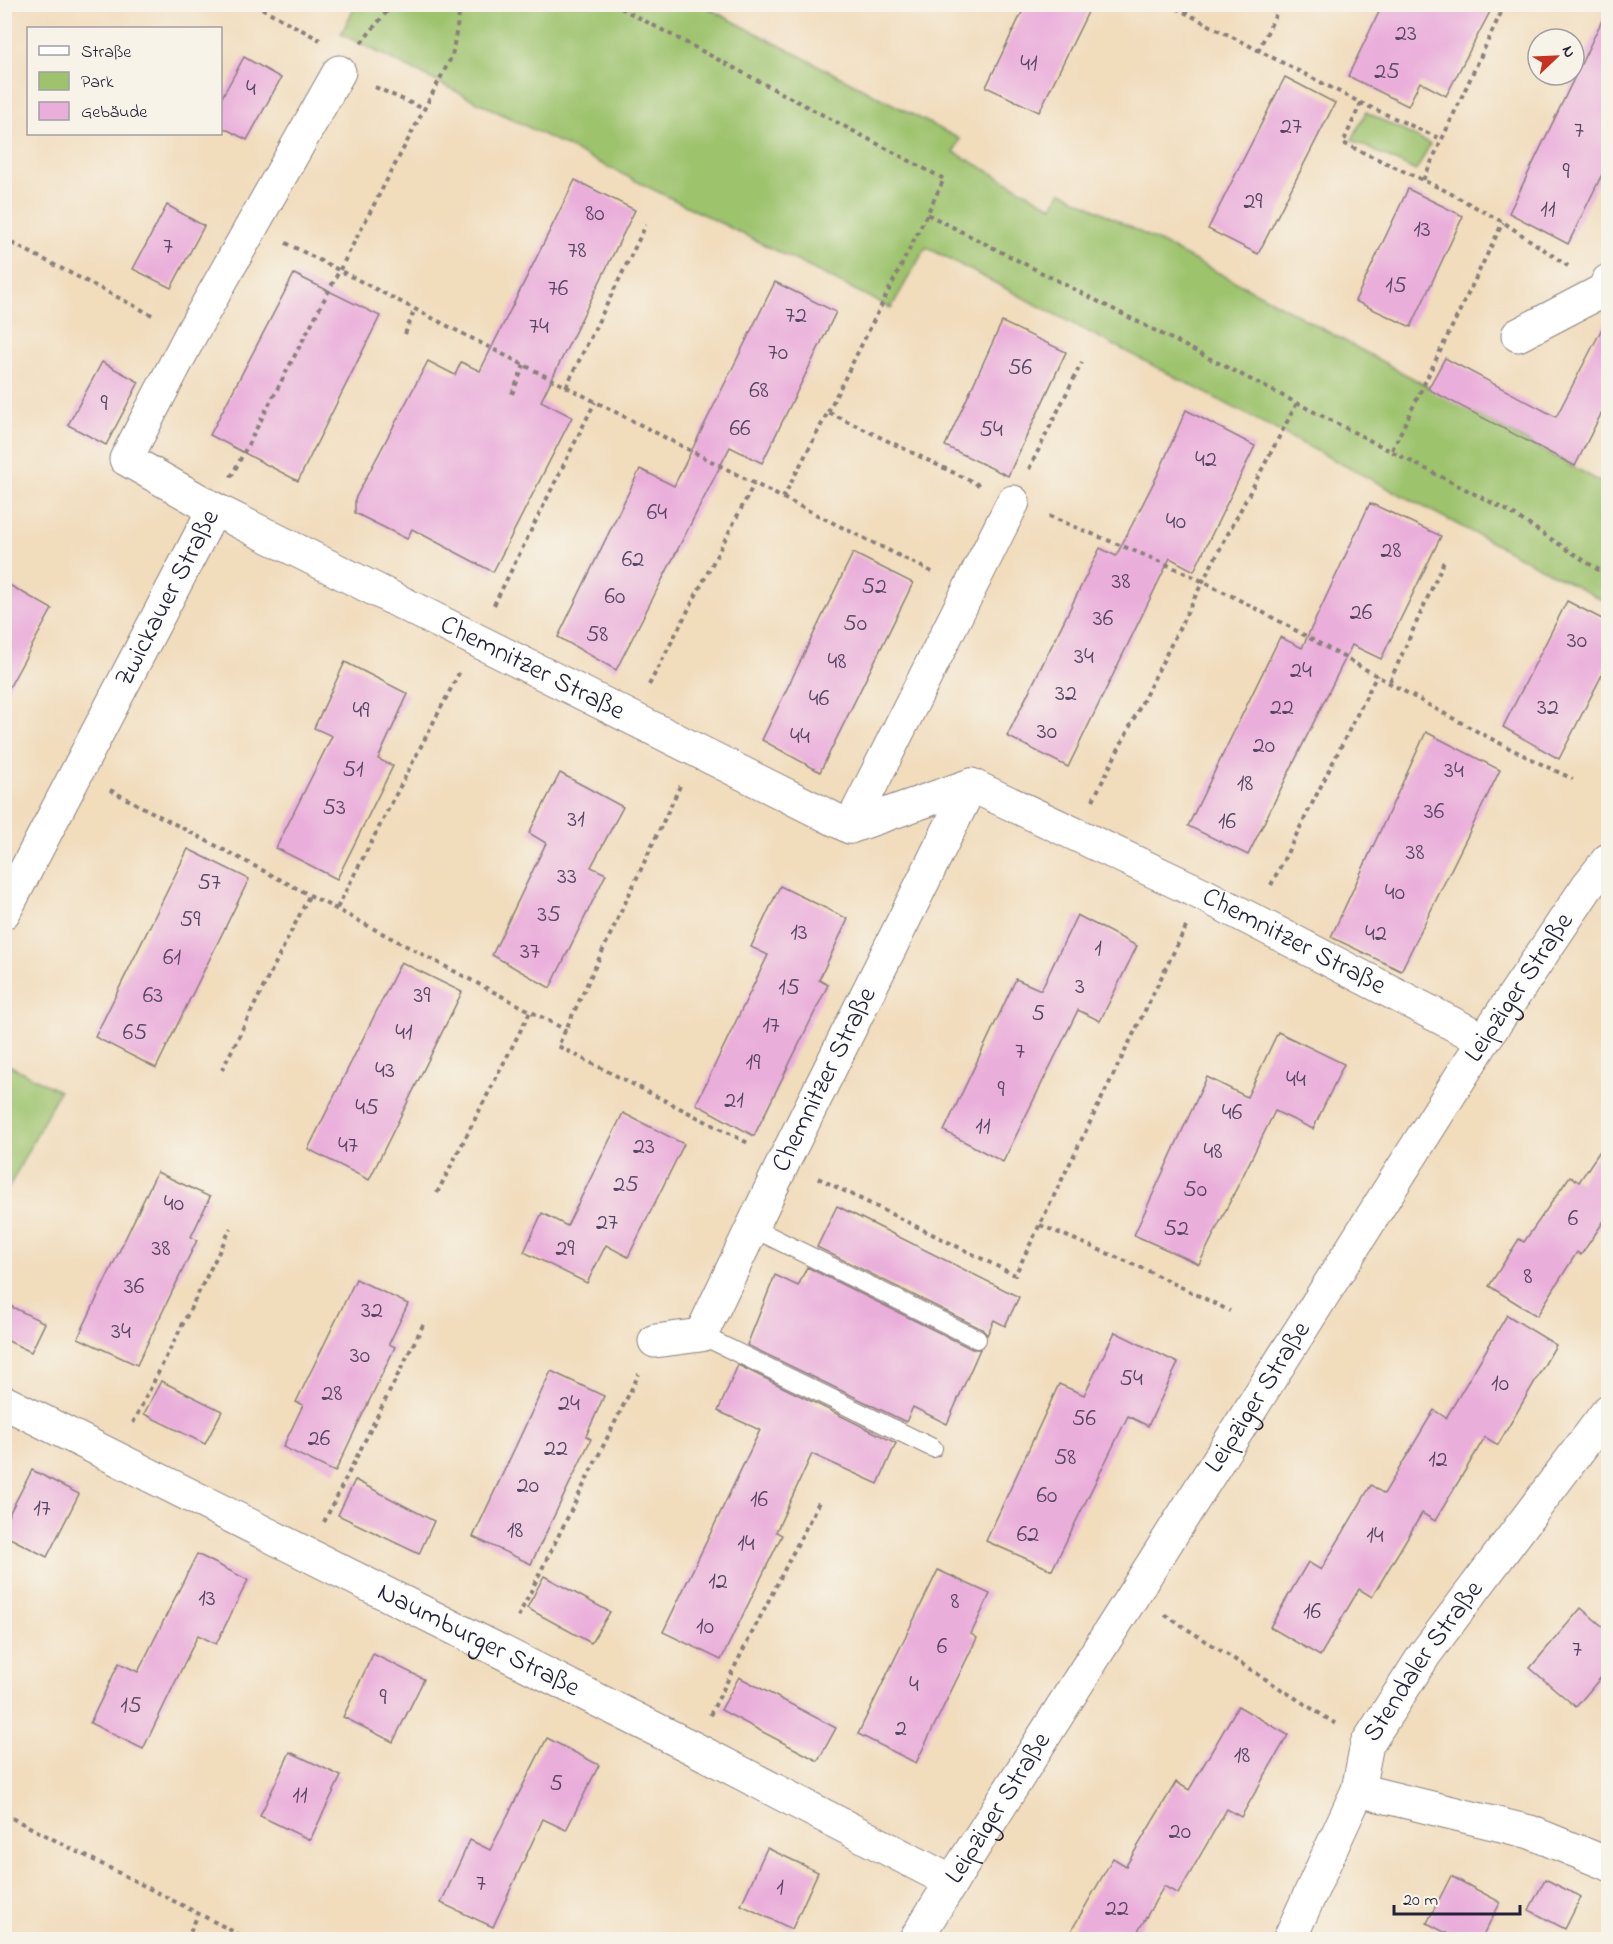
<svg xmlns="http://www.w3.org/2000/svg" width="1613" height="1944" font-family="'Indie Flower',sans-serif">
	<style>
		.green { fill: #9dc36d; stroke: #607254; stroke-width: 1.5 }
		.building { fill: #eaaedb }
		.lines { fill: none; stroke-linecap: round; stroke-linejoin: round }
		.lane-casing { stroke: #8a7f7c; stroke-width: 20 }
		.street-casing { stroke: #8a7f7c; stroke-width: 35 }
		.secondary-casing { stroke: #8a7f7c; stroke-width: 35 }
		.path { stroke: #8a7f7c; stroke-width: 4; stroke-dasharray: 4.5 4.5; stroke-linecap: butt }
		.lane { stroke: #fff; stroke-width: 18 }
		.street { stroke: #fff; stroke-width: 33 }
		.secondary { stroke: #fff; stroke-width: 33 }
		.labels { text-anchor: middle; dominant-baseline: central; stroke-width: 5; stroke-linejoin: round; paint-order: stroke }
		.number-label { font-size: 24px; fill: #544563 }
		.street-label { font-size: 27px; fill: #22223b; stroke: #f7f3e8 }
	</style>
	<rect width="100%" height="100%" fill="#f7f3e8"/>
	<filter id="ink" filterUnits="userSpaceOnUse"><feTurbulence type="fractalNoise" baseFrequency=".0167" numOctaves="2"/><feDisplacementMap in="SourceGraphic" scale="12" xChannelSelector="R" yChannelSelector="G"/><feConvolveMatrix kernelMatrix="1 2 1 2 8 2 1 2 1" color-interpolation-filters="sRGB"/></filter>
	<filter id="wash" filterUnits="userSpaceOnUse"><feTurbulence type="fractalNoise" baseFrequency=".008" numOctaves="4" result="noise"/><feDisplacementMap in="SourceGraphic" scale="24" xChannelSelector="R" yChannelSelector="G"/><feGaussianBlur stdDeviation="1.35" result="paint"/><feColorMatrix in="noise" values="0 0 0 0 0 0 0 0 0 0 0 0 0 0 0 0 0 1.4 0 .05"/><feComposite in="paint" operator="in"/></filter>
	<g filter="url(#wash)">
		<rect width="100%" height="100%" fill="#f1dcbc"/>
		<g class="green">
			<path d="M356,5H702L960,139L954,152L1053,207L1061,191L1263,296L1608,486V603L926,247L891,308L341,34Z"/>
			<path d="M1366,112L1430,144L1416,171L1352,140Z"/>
			<path d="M5,1063L59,1091L5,1195Z"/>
		</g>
		<g id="blocks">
			<g class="building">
				<path d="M1026,4H1092L1039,112L986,87Z"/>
				<path d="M1383,4H1494L1446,96L1420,82L1408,106L1348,76Z"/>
				<path d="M1608,8V162L1568,244L1509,213Z"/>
				<path d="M244,57L281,78L247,140L220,126V101Z"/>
				<path d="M1285,77L1335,103L1258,254L1208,229Z"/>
				<path d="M575,180L635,210L541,401L572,417L493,572L412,529L407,539L355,513V499L428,361L455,375L461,362L480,371Z"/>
				<path d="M1408,189L1463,216L1411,327L1355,301Z"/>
				<path d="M167,205L204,226L171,288L133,269Z"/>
				<path d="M294,274L380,316L298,481L210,435Z"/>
				<path d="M775,282L836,312L762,463L730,447L616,670L558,637L640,469L674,486Z"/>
				<path d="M1608,317V400L1575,466L1428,389L1445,358L1556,417Z"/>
				<path d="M1002,322L1066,352L1008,476L945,446Z"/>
				<path d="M102,362L139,382L106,445L68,425Z"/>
				<path d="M1186,410L1255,446L1194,571L1170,558L1068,767L1007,736L1100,548L1116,556L1158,474Z"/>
				<path d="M1370,503L1441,536L1381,659L1352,645L1248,855L1188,826L1280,637L1302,648Z"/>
				<path d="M853,553L913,583L820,772L762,740Z"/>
				<path d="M4,582L52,609L4,697Z"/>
				<path d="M1567,601L1608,622V663L1559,759L1503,727Z"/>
				<path d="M345,662L408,694L378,759L393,766L337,879L276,848L332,736L314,728Z"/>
				<path d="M1426,732L1500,770L1401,971L1331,937Z"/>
				<path d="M560,773L623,807L591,867L606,874L550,988L492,955L546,843L529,833Z"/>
				<path d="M188,849L249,879L156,1068L95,1037Z"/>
				<path d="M780,886L848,919L819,980L828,985L754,1136L696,1104L768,955L751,947Z"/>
				<path d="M1077,915L1137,946L1100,1021L1078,1010L1003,1162L944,1131L1016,979L1041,990Z"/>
				<path d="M401,962L462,992L369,1180L308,1149Z"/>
				<path d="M1278,1032L1344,1064L1313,1129L1275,1111L1199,1264L1134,1235L1207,1077L1247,1097Z"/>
				<path d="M623,1113L684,1144L628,1257L606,1245L587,1283L524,1252L542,1213L567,1226Z"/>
				<path d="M1608,1139V1215L1581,1255L1577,1252L1537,1316L1489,1286L1519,1239L1524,1242L1570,1176L1579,1182Z"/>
				<path d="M157,1172L210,1197L191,1237L197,1240L137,1365L78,1338Z"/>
				<path d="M837,1206L1019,1297L1005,1326L994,1320L987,1335L982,1329L817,1247Z"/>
				<path d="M807,1267L972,1349H980L947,1424L913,1407L906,1422L747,1345L775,1275L798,1286Z"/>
				<path d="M356,1279L408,1304L389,1344L395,1347L335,1472L283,1447L303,1405L296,1402Z"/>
				<path d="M4,1303L45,1323L31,1352L4,1339Z"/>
				<path d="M1507,1315L1556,1345L1498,1445L1485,1437L1435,1521L1422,1513L1372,1597L1359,1589L1320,1656L1270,1627L1308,1562L1321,1570L1371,1485L1384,1494L1434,1410L1446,1418Z"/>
				<path d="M1115,1332L1178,1363L1148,1426L1128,1416L1052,1570L986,1541L1059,1384L1084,1395Z"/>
				<path d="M738,1365L896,1443L878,1484L812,1454L776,1532L782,1535L721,1660L663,1632L760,1430L718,1411Z"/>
				<path d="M551,1371L604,1396L586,1436L591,1439L531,1564L473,1537Z"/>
				<path d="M161,1381L222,1411L205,1444L144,1414Z"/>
				<path d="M32,1470L79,1494L47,1557L4,1535V1524Z"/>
				<path d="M355,1480L434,1521L419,1554L338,1515Z"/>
				<path d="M197,1554L248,1580L216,1644L198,1635L143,1749L90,1723L119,1663L138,1672Z"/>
				<path d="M938,1570L990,1594L971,1634L977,1638L916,1763L858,1734Z"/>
				<path d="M544,1576L610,1612L591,1643L527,1608Z"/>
				<path d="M1581,1608L1608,1631V1669L1576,1707L1530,1668Z"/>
				<path d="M373,1654L424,1679L393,1742L343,1717Z"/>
				<path d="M739,1677L836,1728L818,1761L721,1710Z"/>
				<path d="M1238,1706L1288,1735L1241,1817L1227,1809L1178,1894L1164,1886L1133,1940H1066L1113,1858L1126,1866L1176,1782L1189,1790Z"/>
				<path d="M547,1738L599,1765L566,1830L543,1819L493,1927L441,1903L470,1840L490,1850Z"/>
				<path d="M290,1752L341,1776L310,1840L260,1816Z"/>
				<path d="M767,1848L818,1872L792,1929L741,1905Z"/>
				<path d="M1451,1876L1500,1902L1481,1940H1459L1427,1923Z"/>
				<path d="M1545,1879L1581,1897L1565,1929L1529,1910Z"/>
			</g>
		</g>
	</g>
	<g filter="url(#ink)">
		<use href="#blocks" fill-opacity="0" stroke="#8a7f7c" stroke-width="1.5"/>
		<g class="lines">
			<g class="lane-casing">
				<g id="lane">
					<path d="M751,1227L977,1339"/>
					<path d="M701,1335L933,1448"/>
				</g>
			</g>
			<g class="street-casing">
				<g id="street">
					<path d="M1518,335L1604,290L1608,281"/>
					<path id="s1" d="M214,509L850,827L971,785L1202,894L1484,1040"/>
					<path d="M850,827L1013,502"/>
					<path id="s2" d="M4,912L214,509L126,459L191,334L339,72"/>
					<path id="s3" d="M655,1341L701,1335L784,1161L971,785"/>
					<path id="s4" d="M4,1402L693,1748L952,1882"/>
					<path d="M1358,1790L1530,1832L1608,1864"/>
					<path id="s5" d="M1289,1940L1358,1790L1367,1744L1425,1654L1608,1411"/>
				</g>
			</g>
			<g class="secondary-casing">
				<g id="secondary">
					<path id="s6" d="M915,1940L1484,1040L1587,887L1608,860"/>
				</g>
			</g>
			<g class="path">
				<path d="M254,4L320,40"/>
				<path d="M613,4L944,179L927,214L1508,511L1608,576"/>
				<path d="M1168,4L1361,103L1441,139"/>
				<path d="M361,43L393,4"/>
				<path d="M1258,51L1281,4"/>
				<path d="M375,87L424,109"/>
				<path d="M1361,103L1343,143L1444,190L1503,222L1568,266"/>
				<path d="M1423,180L1505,4"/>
				<path d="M4,239L156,317"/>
				<path d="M286,243L783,498L828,412L979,485"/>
				<path d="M405,334L414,311"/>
				<path d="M566,387L646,225"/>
				<path d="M512,394L524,365"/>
				<path d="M828,412L927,214"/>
				<path d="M1392,450L1503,222"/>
				<path d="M1029,469L1082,362"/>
				<path d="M231,477L452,56L461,4"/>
				<path d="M783,498L936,574"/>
				<path d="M1049,516C1100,538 1154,557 1204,582C1329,644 1446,721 1573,779"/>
				<path d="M494,605L595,402"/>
				<path d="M1390,681L1445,559"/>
				<path d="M649,685L754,484"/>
				<path d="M680,786L558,1046L750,1144"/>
				<path d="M110,790L566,1030"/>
				<path d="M1093,800L1203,581L1297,403"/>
				<path d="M1271,885L1377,675"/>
				<path d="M337,908L459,673"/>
				<path d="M222,1070L310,894"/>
				<path d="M818,1178L1015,1275L1186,927"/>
				<path d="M437,1193L530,1012"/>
				<path d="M1040,1225L1140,1267L1230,1311"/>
				<path d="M133,1423L231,1228"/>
				<path d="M324,1522L425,1321"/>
				<path d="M1165,1615L1336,1724"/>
				<path d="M518,1617L639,1374"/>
				<path d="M710,1715L819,1502"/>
				<path d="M4,1814L250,1940"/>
				<path d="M187,1940L198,1914"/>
			</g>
			<use href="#lane" class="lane"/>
			<use href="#street" class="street"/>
			<use href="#secondary" class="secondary"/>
		</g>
	</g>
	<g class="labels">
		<g class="number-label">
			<text x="1406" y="34">23</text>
			<text x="1029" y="64">41</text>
			<text x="1387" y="72">25</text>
			<text x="251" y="89">4</text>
			<text x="1291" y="127">27</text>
			<text x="1579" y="131">7</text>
			<text x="1566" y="172">9</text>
			<text x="1253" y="202">29</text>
			<text x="1548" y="210">11</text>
			<text x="595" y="214">80</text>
			<text x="1422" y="230">13</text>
			<text x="168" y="247">7</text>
			<text x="577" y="251">78</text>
			<text x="1396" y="286">15</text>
			<text x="558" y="289">76</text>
			<text x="796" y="316">72</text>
			<text x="539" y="327">74</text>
			<text x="778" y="353">70</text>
			<text x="1020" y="368">56</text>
			<text x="759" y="391">68</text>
			<text x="104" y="404">9</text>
			<text x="740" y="429">66</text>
			<text x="991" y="430">54</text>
			<text x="1206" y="460">42</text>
			<text x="657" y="513">64</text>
			<text x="1176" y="522">40</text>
			<text x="1391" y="551">28</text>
			<text x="633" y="560">62</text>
			<text x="1121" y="582">38</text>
			<text x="874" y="587">52</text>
			<text x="615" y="597">60</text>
			<text x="1361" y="613">26</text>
			<text x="1103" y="619">36</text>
			<text x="855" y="624">50</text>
			<text x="597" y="635">58</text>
			<text x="1577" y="641">30</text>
			<text x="1084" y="657">34</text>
			<text x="837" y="662">48</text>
			<text x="1301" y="671">24</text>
			<text x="1066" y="694">32</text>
			<text x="819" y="699">46</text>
			<text x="1282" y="708">22</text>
			<text x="1548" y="708">32</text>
			<text x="361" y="711">49</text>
			<text x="1047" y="732">30</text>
			<text x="800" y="737">44</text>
			<text x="1264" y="746">20</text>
			<text x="353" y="770">51</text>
			<text x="1454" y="771">34</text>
			<text x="1245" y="784">18</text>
			<text x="334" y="808">53</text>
			<text x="1434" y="812">36</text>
			<text x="576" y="820">31</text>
			<text x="1227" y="822">16</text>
			<text x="1415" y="853">38</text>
			<text x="567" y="877">33</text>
			<text x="209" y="883">57</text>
			<text x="1395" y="893">40</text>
			<text x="549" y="915">35</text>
			<text x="190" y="920">59</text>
			<text x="799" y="933">13</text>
			<text x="1376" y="934">42</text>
			<text x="1098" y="949">1</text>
			<text x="530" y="952">37</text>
			<text x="172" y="958">61</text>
			<text x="1080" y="987">3</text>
			<text x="789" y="988">15</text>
			<text x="153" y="996">63</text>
			<text x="422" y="996">39</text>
			<text x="1038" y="1014">5</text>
			<text x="771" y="1026">17</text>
			<text x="135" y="1033">65</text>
			<text x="404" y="1033">41</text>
			<text x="1020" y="1052">7</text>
			<text x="753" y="1063">19</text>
			<text x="385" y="1071">43</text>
			<text x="1296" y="1080">44</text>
			<text x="1001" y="1090">9</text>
			<text x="734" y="1101">21</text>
			<text x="367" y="1108">45</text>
			<text x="1232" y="1113">46</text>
			<text x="983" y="1127">11</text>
			<text x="348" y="1146">47</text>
			<text x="644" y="1147">23</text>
			<text x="1213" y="1152">48</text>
			<text x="626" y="1185">25</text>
			<text x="1195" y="1190">50</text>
			<text x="174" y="1204">40</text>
			<text x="1573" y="1219">6</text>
			<text x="607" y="1223">27</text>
			<text x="1176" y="1229">52</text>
			<text x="161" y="1249">38</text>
			<text x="565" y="1249">29</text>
			<text x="1528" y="1277">8</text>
			<text x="134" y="1287">36</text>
			<text x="372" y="1311">32</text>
			<text x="121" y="1332">34</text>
			<text x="360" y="1356">30</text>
			<text x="1131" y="1379">54</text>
			<text x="1500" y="1384">10</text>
			<text x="332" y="1394">28</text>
			<text x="569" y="1404">24</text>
			<text x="1084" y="1419">56</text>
			<text x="319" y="1439">26</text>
			<text x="556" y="1449">22</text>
			<text x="1065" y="1458">58</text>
			<text x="1438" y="1460">12</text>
			<text x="528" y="1486">20</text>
			<text x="1047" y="1496">60</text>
			<text x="759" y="1500">16</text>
			<text x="42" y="1509">17</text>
			<text x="515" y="1531">18</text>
			<text x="1028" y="1535">62</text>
			<text x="1375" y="1536">14</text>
			<text x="746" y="1544">14</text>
			<text x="718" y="1582">12</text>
			<text x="207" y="1599">13</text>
			<text x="955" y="1602">8</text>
			<text x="1312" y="1612">16</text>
			<text x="705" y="1627">10</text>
			<text x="942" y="1647">6</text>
			<text x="1577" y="1650">7</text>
			<text x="914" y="1685">4</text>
			<text x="383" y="1698">9</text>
			<text x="131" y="1706">15</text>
			<text x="901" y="1729">2</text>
			<text x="1242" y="1756">18</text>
			<text x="556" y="1784">5</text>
			<text x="300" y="1796">11</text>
			<text x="1180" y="1832">20</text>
			<text x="481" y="1884">7</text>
			<text x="780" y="1888">1</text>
			<text x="1117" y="1909">22</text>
		</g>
		<g class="street-label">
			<text stroke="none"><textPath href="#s2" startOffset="354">Zwickauer Straße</textPath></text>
			<text stroke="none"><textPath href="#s1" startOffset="356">Chemnitzer Straße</textPath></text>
			<text stroke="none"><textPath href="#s1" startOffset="1198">Chemnitzer Straße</textPath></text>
			<text stroke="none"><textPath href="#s6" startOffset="1128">Leipziger Straße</textPath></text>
			<text stroke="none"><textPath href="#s3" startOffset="330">Chemnitzer Straße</textPath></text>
			<text stroke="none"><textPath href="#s6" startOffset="642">Leipziger Straße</textPath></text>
			<text stroke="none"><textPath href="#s4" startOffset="531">Naumburger Straße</textPath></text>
			<text stroke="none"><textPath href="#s5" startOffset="312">Stendaler Straße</textPath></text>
			<text stroke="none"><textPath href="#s6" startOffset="156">Leipziger Straße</textPath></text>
		</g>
	</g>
	<rect width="1613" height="1944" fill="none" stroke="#f7f3e8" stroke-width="24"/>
	<rect x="27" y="27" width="195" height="108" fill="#f7f3e8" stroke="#a29fa3" stroke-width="1.5"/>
	<rect x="39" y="46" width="30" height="9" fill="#ffffff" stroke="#a29fa3" stroke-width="1.5"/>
	<text x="81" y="57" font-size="18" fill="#22223b">Straße</text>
	<rect x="39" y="72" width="30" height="18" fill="#9dc36d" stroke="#a29fa3" stroke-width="1.5"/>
	<text x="81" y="87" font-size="18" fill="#22223b">Park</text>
	<rect x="39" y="102" width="30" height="18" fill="#eaaedb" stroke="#a29fa3" stroke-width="1.5"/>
	<text x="81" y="117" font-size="18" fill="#22223b">Gebäude</text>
	<g transform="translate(1556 57) rotate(67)"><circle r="28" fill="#f7f3e8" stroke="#a29fa3" stroke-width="1.5"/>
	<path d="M0-4.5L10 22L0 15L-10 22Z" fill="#c8321e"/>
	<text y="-9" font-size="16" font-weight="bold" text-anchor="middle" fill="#22223b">N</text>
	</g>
	<path d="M1394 1905v9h126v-9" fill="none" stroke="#22223b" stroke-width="3"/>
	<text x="1403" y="1905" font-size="18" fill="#22223b" stroke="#f7f3e8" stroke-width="4.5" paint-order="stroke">20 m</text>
</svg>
